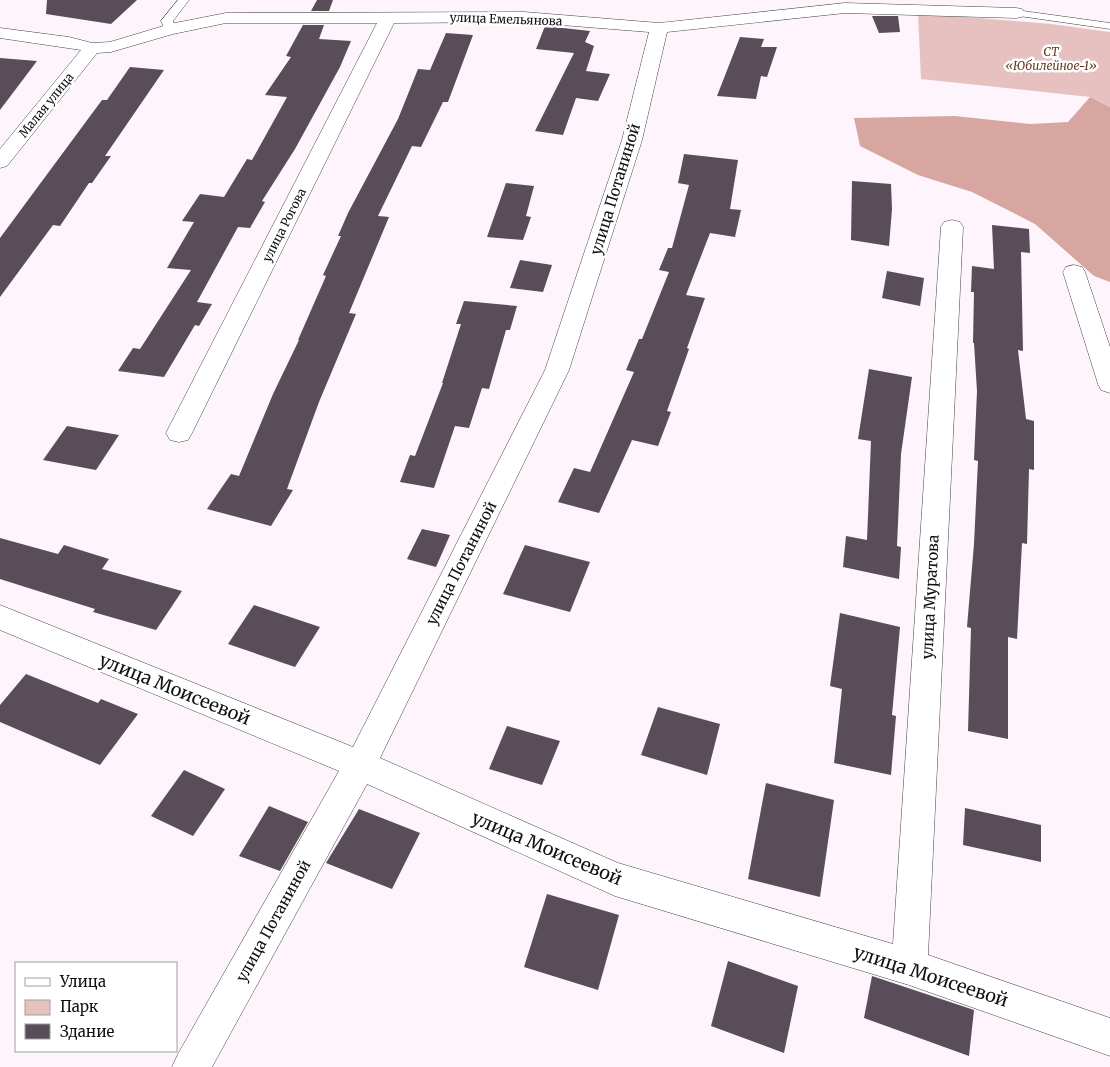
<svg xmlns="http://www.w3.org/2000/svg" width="1110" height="1067" font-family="Merriweather,serif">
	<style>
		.green { fill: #e7c1bf }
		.forest { fill: #d7a6a0 }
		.building { fill: #584d58 }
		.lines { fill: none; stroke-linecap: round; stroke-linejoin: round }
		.lane-casing { stroke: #434343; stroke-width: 1 }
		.street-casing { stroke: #434343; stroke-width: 1 }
		.lane { fill: #fff; fill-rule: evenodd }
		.street { fill: #fff; fill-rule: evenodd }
		.labels { text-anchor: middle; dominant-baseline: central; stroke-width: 5; stroke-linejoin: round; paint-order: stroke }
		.far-street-label { font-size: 12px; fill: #101010; stroke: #fff }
		.far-park-label { font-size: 12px; font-style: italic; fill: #643b24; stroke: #fff }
		.street-label { font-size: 15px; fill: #101010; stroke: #fff }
		.near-street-label { font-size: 18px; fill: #101010; stroke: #fff }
	</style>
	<rect width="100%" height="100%" fill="#fef4fb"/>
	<path class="green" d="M918,13L1051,24L1110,32V107L1090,97L921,79Z"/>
	<path class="forest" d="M1090,97L1110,107V282L1094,276L1035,224L972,192L918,175L860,146L854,118L955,116L1030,124L1068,122Z"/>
	<g class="building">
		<path d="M47,0H137L111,24L46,14Z"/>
		<path d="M317,0H333L329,11H311Z"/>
		<path d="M872,16H898L900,32L879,33Z"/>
		<path d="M303,25H324L319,39L351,41L340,67L295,149L262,201L265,202L250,228L238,227L197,302L212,304L199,326L195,325L164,377L118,371L133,348L140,349L191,270L167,268L194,222L182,221L200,194L224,197L247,159L252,160L287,97L265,95L291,57L286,56Z"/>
		<path d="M545,26L590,31L585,42L594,46L586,71L610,74L598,101L576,98L563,135L535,131L574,53L536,49Z"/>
		<path d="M446,33L473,35L448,102H443L421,147L412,146L378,216L389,217L349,313L356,314L319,402L287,489L293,490L271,526L207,509L231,474L239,476L273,394L299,340H298L326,276L323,275L341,236H338L348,213L398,119L418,69L430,70Z"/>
		<path d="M740,37L764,39L761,47H777L767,77L761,76L756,99L717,96Z"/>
		<path d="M0,58L37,61L0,110Z"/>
		<path d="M130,67L164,70L105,156H111L92,183H89L60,226L53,225L0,297V238L102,100H107Z"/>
		<path d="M684,154L738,160L730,209L741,210L735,237L710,233L686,295L705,298L687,348L689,349L667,411L671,412L658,446L632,440L599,513L558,502L574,468L590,472L634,372L626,370L639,339H642L669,272L659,270L668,248H672L689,185L678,183Z"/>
		<path d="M852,181L891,184L892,209L889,246L851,240Z"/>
		<path d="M506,183L534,186L526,216L531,217L523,240L487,237Z"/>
		<path d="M992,225L1029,229L1030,253L1021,252L1023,351L1018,350L1026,419L1034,421V470L1029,469L1027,544L1022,543L1017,639L1008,637V739L968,731L971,628L967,627L974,544L978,461L974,460L977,391L974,343H973L974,292H971L972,266L994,269Z"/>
		<path d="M520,260L552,265L543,292L510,288Z"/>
		<path d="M887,271L924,278L920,306L882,298Z"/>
		<path d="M464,301L517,306L510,330H506L489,389L482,388L469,428L455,426L434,488L400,482L410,455L415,456L443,383H442L461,324H456Z"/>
		<path d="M869,369L912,377L901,454L897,546L901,547L899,579L843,567L846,536L867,540L871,441L858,439Z"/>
		<path d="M67,426L119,435L96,470L43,460Z"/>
		<path d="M422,529L450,535L436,567L407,559Z"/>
		<path d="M0,538L58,554L64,545L109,559L102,569L182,591L156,630L93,612L95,609L0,579Z"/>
		<path d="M525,545L590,562L570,612L503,594Z"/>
		<path d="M254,605L320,627L295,667L228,644Z"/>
		<path d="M840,613L900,627L892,715L896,716L891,775L834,763L842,689L830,686Z"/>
		<path d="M26,674L98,703L101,699L138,714L100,765L0,722V705Z"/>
		<path d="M658,707L720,724L707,775L641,755Z"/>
		<path d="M507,726L560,741L542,785L489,769Z"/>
		<path d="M184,770L225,789L193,836L151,816Z"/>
		<path d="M766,783L834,800L820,897L748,879Z"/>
		<path d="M269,806L308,822L280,871L239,856Z"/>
		<path d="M965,808L1041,825V862L963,845Z"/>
		<path d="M359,809L420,833L392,889L326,863Z"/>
		<path d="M547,894L619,915L598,990L524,967Z"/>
		<path d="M728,961L798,986L784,1053L711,1026Z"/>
		<path d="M872,976L974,1010L969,1056L864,1018Z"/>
	</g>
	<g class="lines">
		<g class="lane-casing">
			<g id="lane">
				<path d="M178,0H189L173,21L176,29L174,31H166L161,21Z"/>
				<path d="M1016,10L1110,23V29L1012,15L1011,13Z"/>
			</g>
		</g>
		<g class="street-casing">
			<g id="street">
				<path d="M845,3L1016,8L1022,9L1025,13L1022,17L1016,18L845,13L667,32L642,140L569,370L380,758L618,863L893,944L941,227L944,222L952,220L960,222L963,227L928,955L1110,1018V1056L909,985L615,896L367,784L212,1067H172L178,1054L339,771L0,630V605L353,747L545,370L622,140L649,32L524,22L394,23L192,433L188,440L179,442L170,440L166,433L377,23H226L173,34L111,52L97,53L7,166L0,168V149L81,50L0,38V28L69,37L92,43L110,42L170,24L226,13L524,12L659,23Z"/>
				<path d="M1074,265L1082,267L1085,272L1110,347V393L1101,390L1098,384L1063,272L1066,267Z"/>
			</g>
		</g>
		<use href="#lane" class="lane"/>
		<use href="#street" class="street"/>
	</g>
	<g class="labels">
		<g class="far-street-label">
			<text transform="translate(506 19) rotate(2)">улица Емельянова</text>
			<text transform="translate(46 105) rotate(-51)">Малая улица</text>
			<text transform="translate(284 225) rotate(-63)">улица Рогова</text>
		</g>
		<g class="far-park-label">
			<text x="1051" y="51">СТ<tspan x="1051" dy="14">«Юбилейное-1»</tspan></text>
		</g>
		<g class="street-label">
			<text transform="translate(615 189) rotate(-73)">улица Потаниной</text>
			<text transform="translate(461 563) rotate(-63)">улица Потаниной</text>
			<text transform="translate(930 597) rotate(-87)">улица Муратова</text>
			<text transform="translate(273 921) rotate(-61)">улица Потаниной</text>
		</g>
		<g class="near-street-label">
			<text transform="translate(175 689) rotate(22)">улица Моисеевой</text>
			<text transform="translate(547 848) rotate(23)">улица Моисеевой</text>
			<text transform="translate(931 976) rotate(18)">улица Моисеевой</text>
		</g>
	</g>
	<rect x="15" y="962" width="162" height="90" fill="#ffffff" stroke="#9f9f9f"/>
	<rect x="25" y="978" width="25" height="8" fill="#ffffff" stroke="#9f9f9f"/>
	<text x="60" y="987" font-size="15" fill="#101010">Улица</text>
	<rect x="25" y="1000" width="25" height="15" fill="#e7c1bf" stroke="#9f9f9f"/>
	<text x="60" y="1012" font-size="15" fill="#101010">Парк</text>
	<rect x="25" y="1024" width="25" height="15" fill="#584d58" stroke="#9f9f9f"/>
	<text x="60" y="1037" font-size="15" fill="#101010">Здание</text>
</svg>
